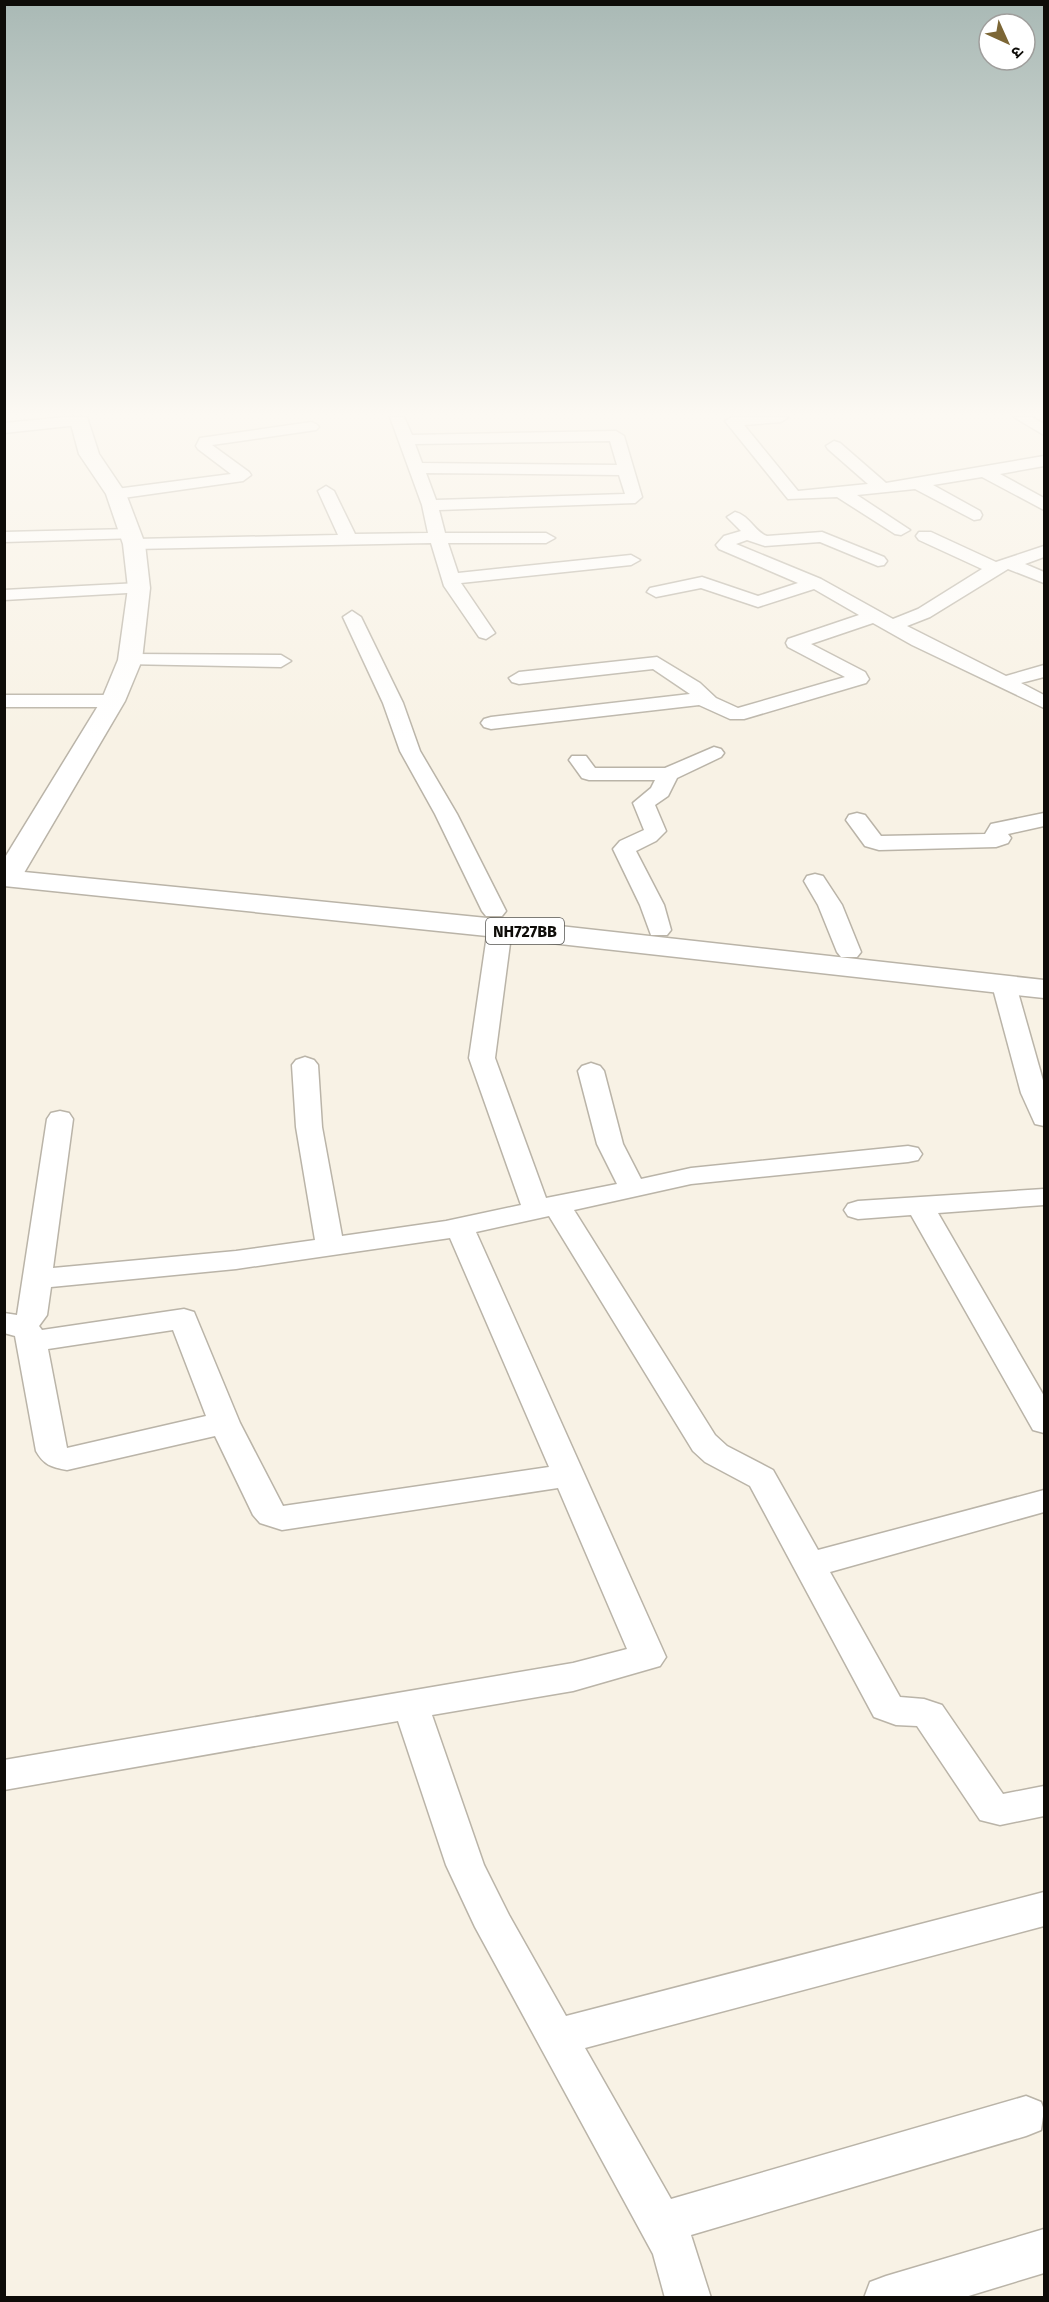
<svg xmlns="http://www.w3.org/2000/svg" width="1049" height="2302" font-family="'Fira Sans','Noto Sans Devanagari',sans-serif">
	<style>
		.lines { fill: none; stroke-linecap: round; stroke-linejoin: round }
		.street-casing { stroke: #bab4a8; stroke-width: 3 }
		.secondary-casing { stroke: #bab4a8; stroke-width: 3 }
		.highway-casing { stroke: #bab4a8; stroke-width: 3 }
		.street { fill: #fff; fill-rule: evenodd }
		.secondary { fill: #fff; fill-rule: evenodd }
		.highway { fill: #fff; fill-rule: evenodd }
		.labels { text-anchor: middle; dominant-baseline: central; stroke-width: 4.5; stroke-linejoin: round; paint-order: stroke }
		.shield { fill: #fff; stroke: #565552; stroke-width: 1.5 }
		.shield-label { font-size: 16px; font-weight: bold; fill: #0e0c08 }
	</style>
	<rect width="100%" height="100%" fill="#f8f2e5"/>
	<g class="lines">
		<g class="street-casing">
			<g id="street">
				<path d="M66,417H83L86,420L78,425L4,433V423Z"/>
				<path d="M390,417H404L412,435L616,431L624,436L642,497L635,503L439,510L445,533H546L555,538L546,543H448L458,573L631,555L640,560L631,565L461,583L495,633L486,639L479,637L444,586L431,543L134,549L125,544L134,539L338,535L318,491L326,486L334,491L355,534L428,533L422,505ZM610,441L617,465L422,463L415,444ZM426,473L619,475L625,494L436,500Z"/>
				<path d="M732,417H788L781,422L744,425L798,491L868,484L828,449L826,446L834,441L840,443L886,483L1044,456V466L1000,474L1044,498V510L982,477L933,485L980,511L982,515L980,519L974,520L915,489L857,495L910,530L901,535L895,534L837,497L788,499L725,421Z"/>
				<path d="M1014,417H1032L1044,424V435Z"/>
				<path d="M311,422L316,424L319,427L316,430L212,445L249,472L251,475L243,481L116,499L108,494L116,489L231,474L198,449L196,446L200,438Z"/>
				<path d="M735,512C749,515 755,532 767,536L822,532L884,557L887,561L884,565L878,566L820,542L765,546L747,540L736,544L821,579L893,619L918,609L982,569L919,540L916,536L919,532H931L996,562L1044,546V557L1025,564L1044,572V583L1008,569L930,617L907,626L1006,676L1044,665V677L1021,683L1044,695V708L912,645L873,623L811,644L865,672L869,679L866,683L744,719H730L699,705L491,729L484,727L481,723L484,719L491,717L690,694L653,669L519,684L512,682L509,678L519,672L657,657L700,683L716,698L738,708L845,677L788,647L786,643L788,639L859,615L814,589L758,607L701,588L656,597L647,592L650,588L702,577L758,596L798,583L719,549L716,545L724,536L741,531L727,517Z"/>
				<path d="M131,529L137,530L140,534L137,538L4,542V532Z"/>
				<path d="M139,583L148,588L145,592L4,600V590Z"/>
				<path d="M352,611L361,617L403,703L420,751L457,814L506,911L502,916H486L482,911L435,814L400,751L383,703L343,617Z"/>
				<path d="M130,654L281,655L291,661L281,667L123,664L120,660L123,656Z"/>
				<path d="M4,695H113L120,697L123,701L120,705L113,707H4Z"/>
				<path d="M714,747L721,749L724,753L721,757L677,778L668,796L655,805L666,831L656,841L636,851L664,905L671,930L667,935H651L640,905L613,849L620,841L644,830L633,803L651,788L655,780H589L582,778L569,760L572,756H586L595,768H665Z"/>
				<path d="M857,813L865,815L881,836L985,834L991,824L1044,813V826L1008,834L1011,838L1008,843L996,847L879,850L865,846L846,820L849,815Z"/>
				<path d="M815,874L823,876L842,905L861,952L857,957H841L837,952L818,905L804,881L807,876Z"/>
				<path d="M500,921L508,923L512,928L495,1058L546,1198L617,1184L597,1144L578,1071L582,1066L591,1063L600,1066L604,1071L623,1144L641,1179L691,1168L908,1146L918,1148L922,1154L918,1160L908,1162L691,1184L574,1210L715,1435L727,1446L773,1470L818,1550L1044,1490V1512L830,1572L900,1697L924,1699L942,1705L1003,1794L1044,1786V1816L1000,1825L980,1820L917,1726L896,1725L874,1717L750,1486L705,1462L693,1451L549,1216L476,1232L666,1657L660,1666L573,1691L432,1715L484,1865L509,1915L566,2016L1044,1892V1926L585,2048L671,2199L1026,2096L1041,2102L1044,2110L1041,2130L1026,2136L691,2235L711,2298H665L653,2254L475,1927L446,1865L398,1721L4,1790V1760L573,1663L627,1649L558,1488L282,1530L260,1523L253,1515L215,1436L67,1470C51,1467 44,1465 36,1451L15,1336L4,1333V1313L17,1315L47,1119L51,1113L60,1111L69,1113L73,1119L53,1268L236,1251L315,1240L296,1127L292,1065L296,1060L305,1057L314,1060L318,1065L322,1127L342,1236L446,1221L521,1205L469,1058L488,928L492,923ZM450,1238L549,1467L283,1506L240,1423L194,1312L184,1309L42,1330L39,1326L47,1315L51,1287L236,1269ZM173,1330L206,1416L67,1448L48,1349Z"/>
				<path d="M1004,978L1013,980L1016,985L1044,1084V1126L1035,1124L1021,1093L992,985L995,980Z"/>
				<path d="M1044,1189V1205L938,1213L1044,1396V1433L1033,1430L911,1215L858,1219L848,1216L844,1210L848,1204L858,1201Z"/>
				<path d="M1044,2229V2273L962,2298H864L870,2282L886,2276Z"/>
			</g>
		</g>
		<g class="secondary-casing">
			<path id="secondary" d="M69,417H87L99,454L126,494L145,544L150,588L142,660L125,701L21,878L17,884L4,886V859L101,701L118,660L128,588L123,544L106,494L79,454Z"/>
		</g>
		<g class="highway-casing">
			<path id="highway" d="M4,870L487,918L1044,980V998L487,936L4,886Z"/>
		</g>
		<use href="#street" class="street"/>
		<use href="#secondary" class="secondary"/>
		<use href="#highway" class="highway"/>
	</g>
	<linearGradient id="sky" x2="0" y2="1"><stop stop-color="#a9b9b5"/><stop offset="0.56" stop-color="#fcf9f3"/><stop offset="1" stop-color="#fcf9f3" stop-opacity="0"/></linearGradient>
	<rect width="1049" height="739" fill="url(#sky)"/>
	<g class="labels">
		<rect class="shield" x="486" y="918" width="78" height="26" rx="4.5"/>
		<g class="shield-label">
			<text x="525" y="931">NH727BB</text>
		</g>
	</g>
	<rect width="1049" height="2302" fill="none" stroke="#0e0c08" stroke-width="12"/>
	<g transform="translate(1007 42) rotate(135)"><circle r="28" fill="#ffffff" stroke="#9f9e9c" stroke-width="1.5"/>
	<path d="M0-4.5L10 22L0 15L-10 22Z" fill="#7c6635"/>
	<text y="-9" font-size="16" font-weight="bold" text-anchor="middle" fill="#0e0c08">उ</text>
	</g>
</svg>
